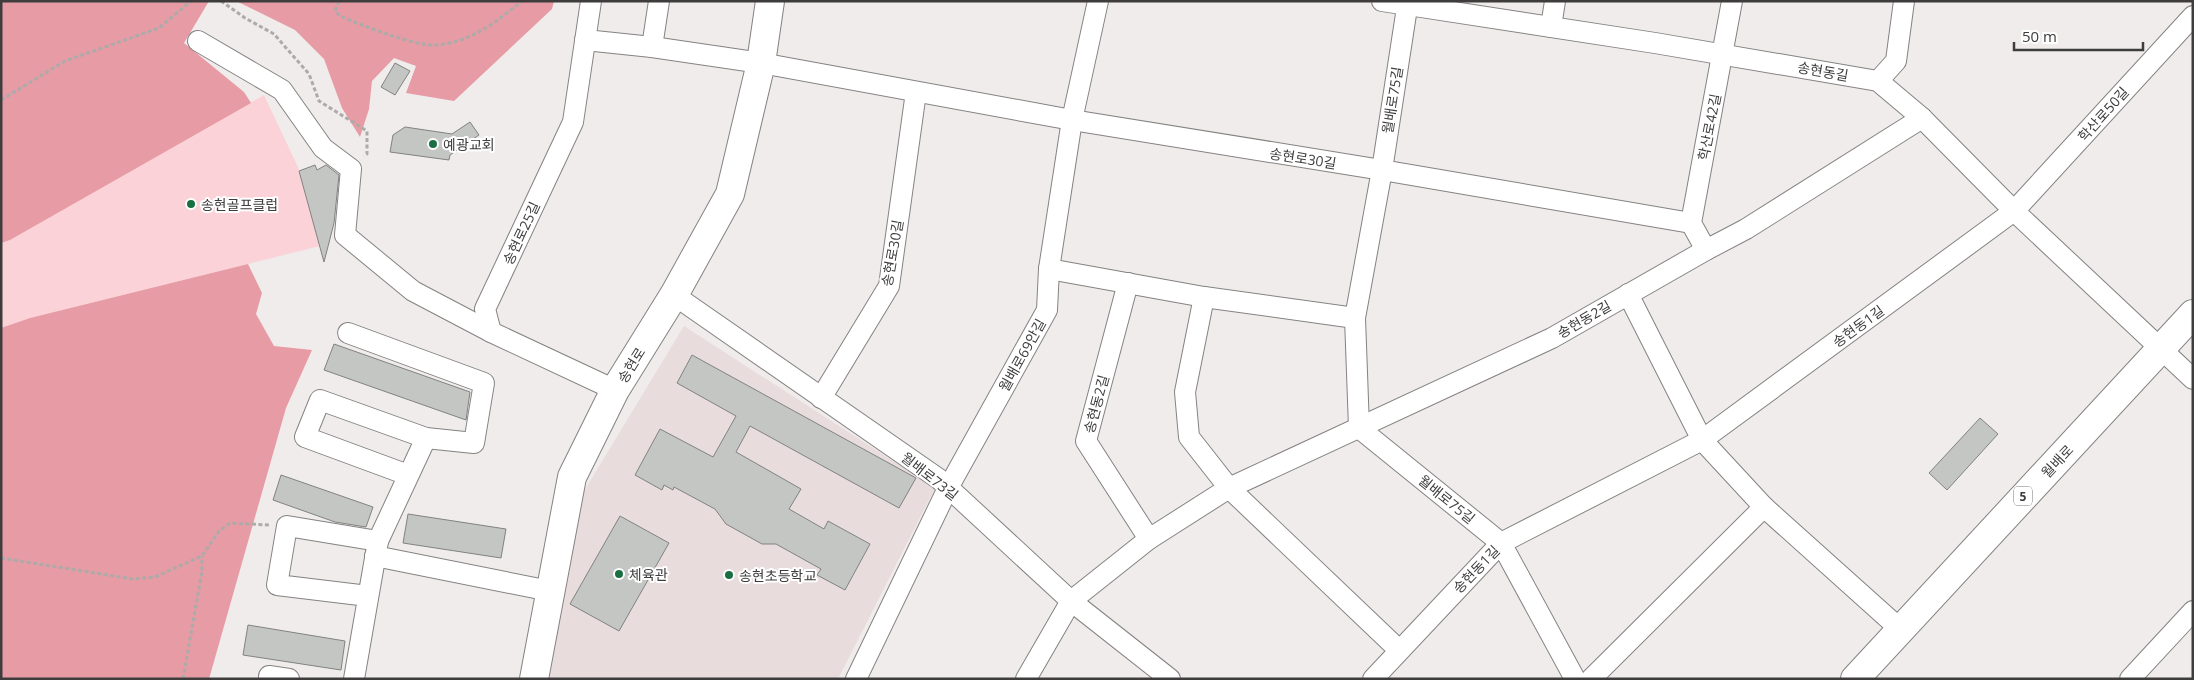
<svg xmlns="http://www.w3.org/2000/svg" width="2194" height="680" font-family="'Open Sans','Noto Sans KR',sans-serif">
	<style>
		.built { fill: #e8dcdd }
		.green { fill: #fbd2d7 }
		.forest { fill: #e79ba4 }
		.building { fill: #c4c6c4; stroke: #808381 }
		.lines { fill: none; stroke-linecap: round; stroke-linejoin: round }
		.minor-casing { stroke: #858282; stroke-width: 22 }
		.secondary-casing { stroke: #858282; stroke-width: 30 }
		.primary-casing { stroke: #858282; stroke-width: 30 }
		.path { stroke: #adaaaa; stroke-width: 3; stroke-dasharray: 4 2.5; stroke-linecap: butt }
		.minor { stroke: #fff; stroke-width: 20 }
		.secondary { stroke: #fff; stroke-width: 28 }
		.primary { stroke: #fff; stroke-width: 28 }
		.poi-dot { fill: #1a6f42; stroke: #fff; stroke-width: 2 }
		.labels { text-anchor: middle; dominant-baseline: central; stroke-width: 4; stroke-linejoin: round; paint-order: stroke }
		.shield { fill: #fff; stroke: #787677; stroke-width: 1 }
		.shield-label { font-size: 12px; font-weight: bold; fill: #3e3c3d }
		.street-label { font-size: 14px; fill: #3e3c3d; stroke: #fff }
		.poi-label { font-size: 14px; fill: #3e3c3d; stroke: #fff; text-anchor: start }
	</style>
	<rect width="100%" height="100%" fill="#f0ecec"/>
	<path class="built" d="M684,326L935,488L838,679H548L584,491Z"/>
	<path class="green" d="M264,95L298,167L320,246L30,318L1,328V243L10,240Z"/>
	<g class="forest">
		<path d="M1,1H209L184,43L244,92L251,103L10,240L1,243Z"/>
		<path d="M236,1H554L552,9L454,101L406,93L416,66L394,58L372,81L369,109L360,137L342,108L324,59L295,30Z"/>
		<path d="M248,264L262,293L256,314L274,346L312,350L286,408L209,679H1V328L30,318Z"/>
	</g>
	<g class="building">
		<path d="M395,63L410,71L395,95L381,87Z"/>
		<path d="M470,122L479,135L450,155L449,160L390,152L393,135L405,127L452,134Z"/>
		<path d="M315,165L317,170L326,165L339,175L334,223L324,262L299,171Z"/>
		<path d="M334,344L470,392L466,420L324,370Z"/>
		<path d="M692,355L916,478L899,508L750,426L736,452L801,489L789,509L824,529L828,521L870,544L845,590L817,575L821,569L776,544H762L726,524L715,509L674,487L673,490L664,485L662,490L635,475L660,429L713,457L736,416L677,383Z"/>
		<path d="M1980,418L1998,434L1947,490L1929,473Z"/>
		<path d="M281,475L373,507L366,527L335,522L273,500Z"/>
		<path d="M408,514L506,529L501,558L403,543Z"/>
		<path d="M620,516L669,543L619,631L570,604Z"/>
		<path d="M248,625L345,641L341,670L243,655Z"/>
	</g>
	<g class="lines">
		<g class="minor-casing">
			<g id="minor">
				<path d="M591,1L573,122L485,309L491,332L615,390"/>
				<path d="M1382,1L1655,43L1878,81L1922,118L2014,211L2193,379"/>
				<path d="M1408,1L1382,170L1355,318L1359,428L1501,543L1575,679"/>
				<path d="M1551,27L1555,1"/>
				<path d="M585,40L652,47L659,1"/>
				<path d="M198,41L282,90L323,148L351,169L345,235L413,291L491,332"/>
				<path d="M652,47L761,63L1072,120L1382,170L1691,223"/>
				<path d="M1878,81L1896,61L1904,1"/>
				<path d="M1706,250L1691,223L1732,1"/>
				<path d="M1049,269L1204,297L1355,318"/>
				<path d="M1128,283L1086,441L1149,539"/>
				<path d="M1628,294L1702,440L1764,507L1900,629"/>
				<path d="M674,295L939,479L1071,601L1170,679"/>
				<path d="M1204,297L1185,392L1189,437L1229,488L1399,650"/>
				<path d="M348,333L484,383L474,443L426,438"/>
				<path d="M821,398L889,286L916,92"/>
				<path d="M378,541L426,438L320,400L305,437L408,475"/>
				<path d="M375,556L550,591"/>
				<path d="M269,679V676L289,679"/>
				<path d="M354,679L378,541L287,526L277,585L368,596"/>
				<path d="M856,679L948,488L1047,310L1049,269L1072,120L1098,1"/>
				<path d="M1026,679L1071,601L1149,539L1229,488L1552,338L1706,250L1746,229L1922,118"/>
				<path d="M1373,679L1501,543L1702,440L2014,211L2193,16"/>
				<path d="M1591,679L1764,507"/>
				<path d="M2130,679L2193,611"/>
			</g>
		</g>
		<g class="secondary-casing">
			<path id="secondary" d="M534,679L572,477L615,390L674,295L730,194L761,63L770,1"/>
		</g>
		<g class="primary-casing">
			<path id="primary" d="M1855,679L2193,314"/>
		</g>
		<g class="path">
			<path d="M221,1L245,18L274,34L309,74L319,101L367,131V154L364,156"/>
			<path d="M339,1L335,11L340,16C361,25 414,46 435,45C470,43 496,22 522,1"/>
			<path d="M1,100L65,61L159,28L191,1"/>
			<path d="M1,558L133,579L155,577L202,556L219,531L230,523L269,525"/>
			<path d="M183,679L202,571V556"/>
		</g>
		<use href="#minor" class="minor"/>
		<use href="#secondary" class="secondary"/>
		<use href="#primary" class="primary"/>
	</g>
	<g class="poi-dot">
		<circle cx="433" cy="144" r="5"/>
		<circle cx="191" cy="204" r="5"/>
		<circle cx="619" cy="574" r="5"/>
		<circle cx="729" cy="575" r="5"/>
	</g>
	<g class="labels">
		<rect class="shield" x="2014" y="486.5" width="18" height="19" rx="4"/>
		<g class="shield-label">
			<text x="2023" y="496">5</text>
		</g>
		<g class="street-label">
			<text transform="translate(1823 71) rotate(10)">송현동길</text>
			<text transform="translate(1392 100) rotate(-81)">월배로75길</text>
			<text transform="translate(2103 114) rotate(-48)">학산로50길</text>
			<text transform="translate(1709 127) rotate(-79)">학산로42길</text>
			<text transform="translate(1303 158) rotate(9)">송현로30길</text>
			<text transform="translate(521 233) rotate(-65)">송현로25길</text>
			<text transform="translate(892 253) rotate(-80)">송현로30길</text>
			<text transform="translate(1584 319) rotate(-30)">송현동2길</text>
			<text transform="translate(1858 326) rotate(-36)">송현동1길</text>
			<text transform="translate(1022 355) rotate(-61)">월배로69안길</text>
			<text transform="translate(631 365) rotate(-58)">송현로</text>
			<text transform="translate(1096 404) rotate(-75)">송현동2길</text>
			<text transform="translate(2057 461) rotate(-47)">월배로</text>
			<text transform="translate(930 476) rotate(38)">월배로73길</text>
			<text transform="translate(1447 499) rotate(39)">월배로75길</text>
			<text transform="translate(1476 569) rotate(-46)">송현동1길</text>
		</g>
		<g class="poi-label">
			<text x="443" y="144">예광교회</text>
			<text x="201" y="204">송현골프클럽</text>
			<text x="629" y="574">체육관</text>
			<text x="739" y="575">송현초등학교</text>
		</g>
	</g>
	<rect width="2194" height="680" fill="none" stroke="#3e3c3d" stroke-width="5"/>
	<path d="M2014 42v8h129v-8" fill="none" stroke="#3e3c3d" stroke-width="2.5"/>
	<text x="2022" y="42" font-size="15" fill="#3e3c3d" stroke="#ffffff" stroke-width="4" paint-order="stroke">50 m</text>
</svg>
